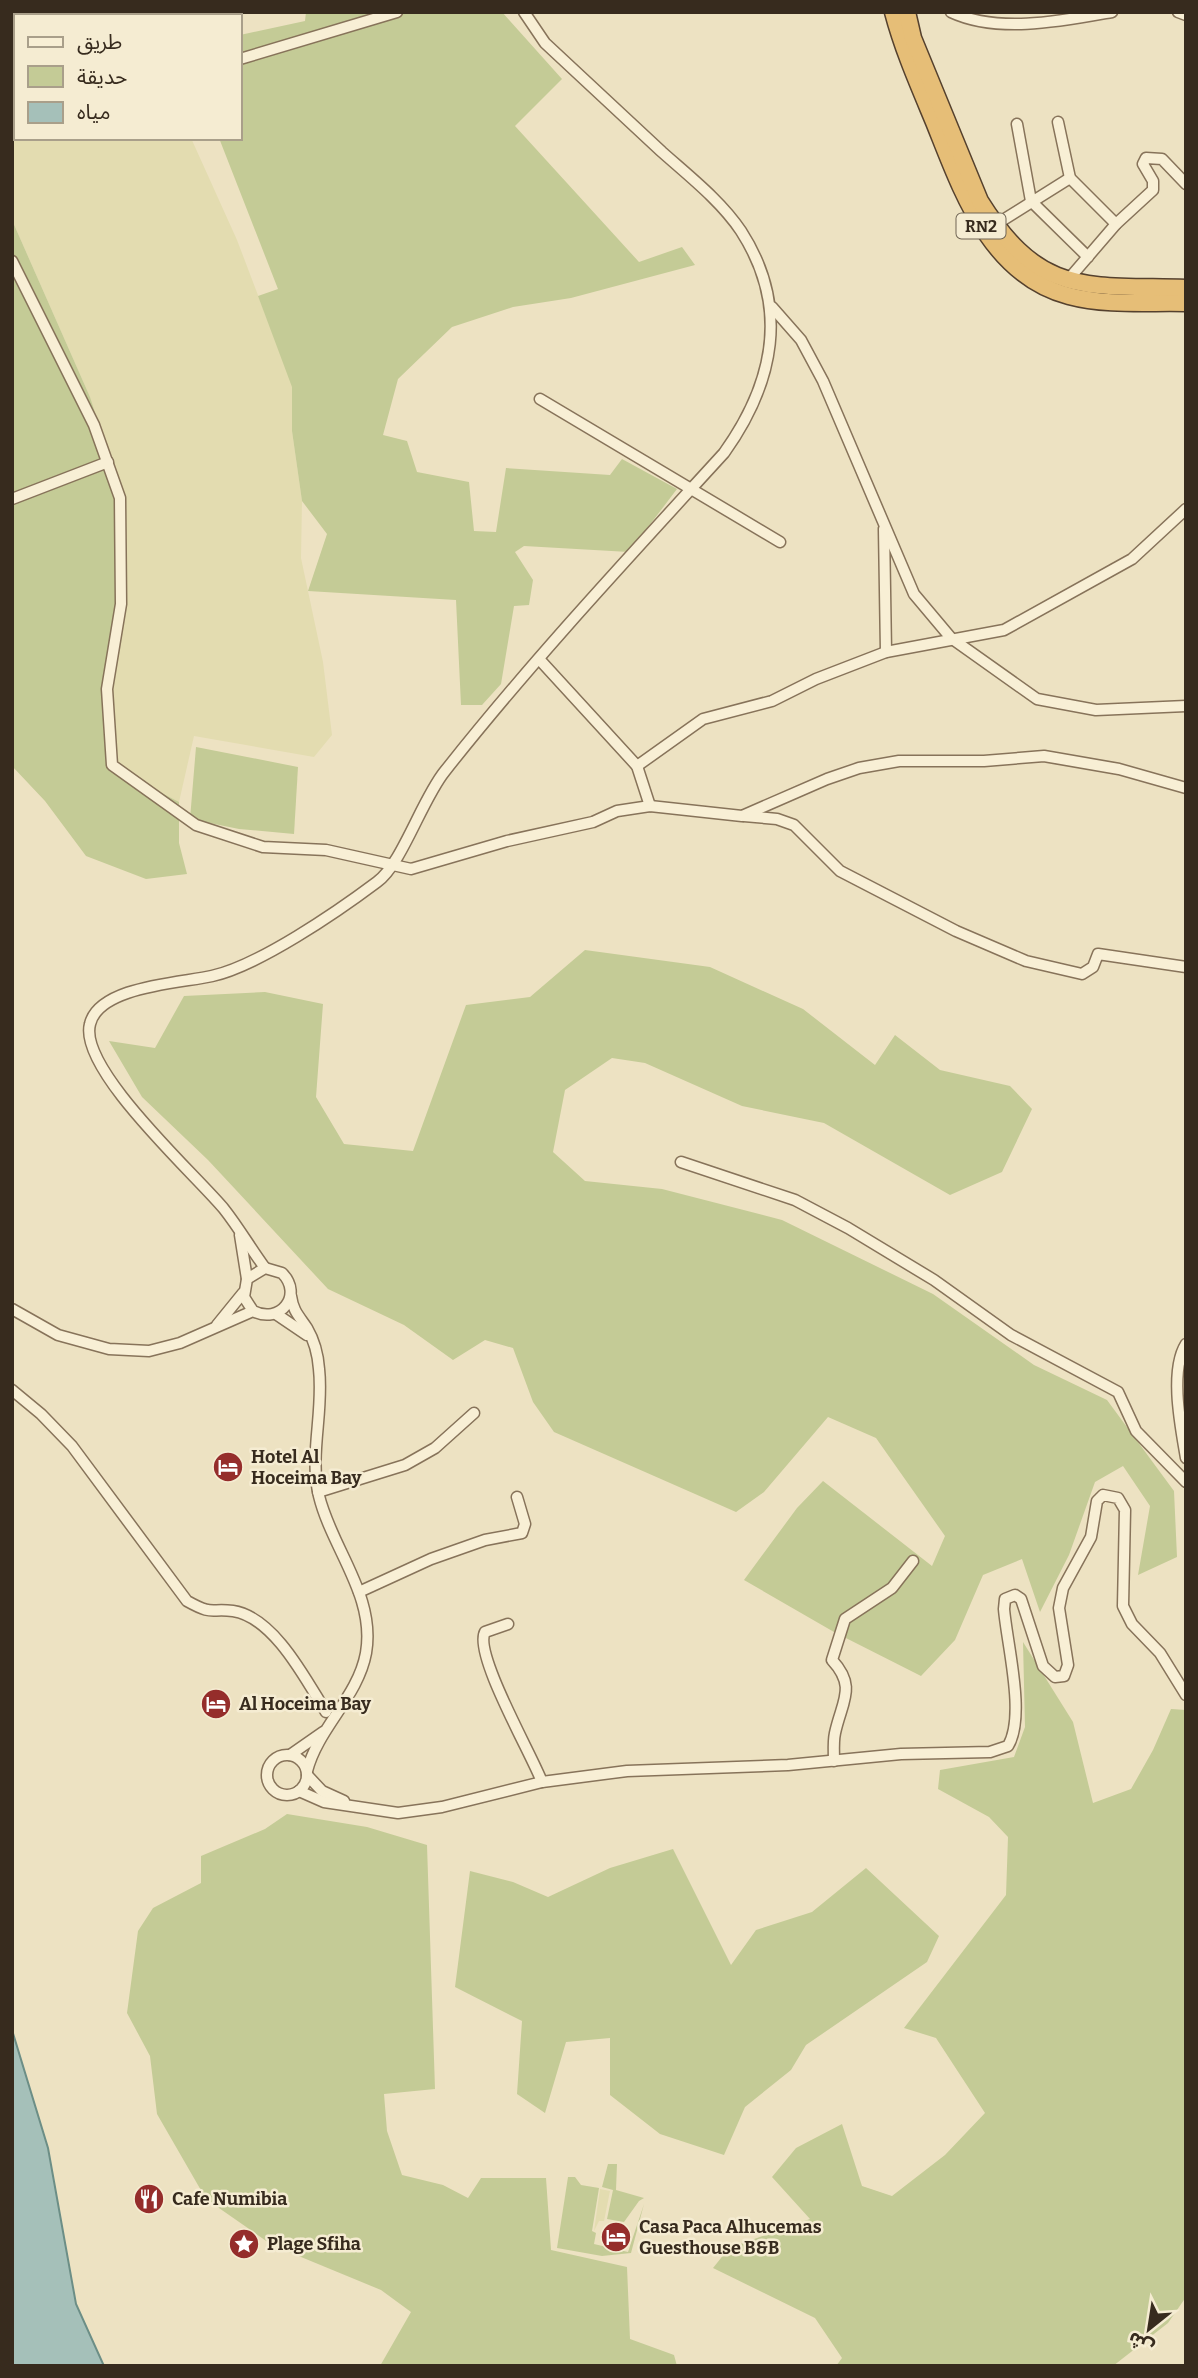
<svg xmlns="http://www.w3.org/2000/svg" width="1198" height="2378" font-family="Bitter,'Noto Sans Arabic',serif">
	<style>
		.farmland { fill: #e3dcb0 }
		.green { fill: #c4cb96 }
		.water { fill: #a5c0b9; stroke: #6c8e86; stroke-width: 2 }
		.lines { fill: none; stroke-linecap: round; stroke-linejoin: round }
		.minor-casing { stroke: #87735a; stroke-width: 13 }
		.trunk-casing { stroke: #55412e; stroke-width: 19 }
		.minor { stroke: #f8efd5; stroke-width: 10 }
		.trunk { stroke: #e6be77; stroke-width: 16 }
		.labels { text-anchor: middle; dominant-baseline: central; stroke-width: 5; stroke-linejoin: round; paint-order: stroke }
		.shield { fill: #f5ecd2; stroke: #706554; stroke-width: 2 }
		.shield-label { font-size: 16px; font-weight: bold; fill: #372b1e }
		.poi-label { font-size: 18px; font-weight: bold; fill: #372b1e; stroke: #f5ecd2; text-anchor: start }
	</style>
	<rect width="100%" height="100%" fill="#ede2c2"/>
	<g class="farmland">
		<path d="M12,12H134L136,16H16V138H191L237,240L293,387L292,431L302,501L301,558L323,662L332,735L314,757L194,736L179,802L112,767L90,397L12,220Z"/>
		<path d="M600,2189L610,2191L604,2221H599L594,2231Z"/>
	</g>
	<g class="green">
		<path d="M306,12H502L562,79L515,126L639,262L682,247L695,265L571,298L513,307L452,327L398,379L383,435L407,441L417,472L469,482L474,531L496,532L506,468L610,475L622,459L677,489L629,552L524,546L515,552L533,580L529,605L514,606L501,684L482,705H461L456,600L308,591L327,534L302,501L292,431V387L258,296L278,289L219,138H240V35L305,21Z"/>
		<path d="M12,220L90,397L124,504L125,593L110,700L112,767L179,802V843L187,874L146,879L86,856L45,801L12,766Z"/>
		<path d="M196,747L298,767L294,834L239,829L190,819Z"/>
		<path d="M585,950L710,967L803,1009L875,1065L895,1035L940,1070L1010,1086L1032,1109L1002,1172L950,1195L824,1123L742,1106L645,1063L612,1058L565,1090L553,1152L585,1181L662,1189L782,1220L933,1294L1034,1365L1107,1400L1174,1491L1177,1557L1138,1575L1150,1506L1123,1466L1095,1482L1069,1555L1040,1612L1022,1559L983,1575L955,1640L921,1676L834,1632L744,1580L797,1508L823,1481L932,1566L945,1536L876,1438L828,1417L764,1492L736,1512L554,1432L533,1402L513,1348L485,1340L453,1360L404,1325L328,1289L208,1160L142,1097L109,1041L155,1048L184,996L265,992L323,1004L316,1097L344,1144L413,1151L466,1005L530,997Z"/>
		<path d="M1023,1642L1073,1722L1093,1803L1131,1789L1153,1750L1171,1709L1186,1710V2297L1168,2323L1113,2366H836L842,2358L815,2318L713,2268L729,2248L810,2219L772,2177L796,2148L842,2124L862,2186L892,2196L945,2155L985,2113L936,2038L904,2028L1006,1895L1008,1837L989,1817L938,1789L940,1770L1014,1757L1025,1727Z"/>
		<path d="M287,1814L367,1827L427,1845L435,2089L384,2094L387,2131L402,2175L443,2185L468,2198L481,2178H546L551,2250L627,2267L630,2339L674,2355L677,2366H380L411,2312L381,2290L272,2245L206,2199L157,2114L150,2056L127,2013L138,1931L153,1908L201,1883V1856L265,1829Z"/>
		<path d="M673,1849L731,1965L756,1930L812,1912L866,1868L939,1936L927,1962L806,2045L791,2070L745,2107L724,2155L660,2134L610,2095V2038L566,2042L545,2113L517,2094L522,2021L455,1987L470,1871L513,1882L548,1897L610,1868Z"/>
		<path d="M608,2164H617L616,2190L644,2198L639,2201L624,2222L607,2219L613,2190L602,2187Z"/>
		<path d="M568,2177H575L581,2185L599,2188L592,2231L596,2233L594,2244L628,2252L644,2204L631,2253L602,2256L557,2248Z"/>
	</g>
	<path class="water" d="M12,2030L48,2148L76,2304L104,2366H12Z"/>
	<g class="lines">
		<g class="minor-casing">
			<g id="minor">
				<path d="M951,12C998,34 1062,21 1112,12"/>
				<path d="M1178,12L1186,15"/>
				<path d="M240,59L397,12"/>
				<path d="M1058,122L1070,178L1116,224"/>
				<path d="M1017,124L1031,201L1088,257"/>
				<path d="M12,129L16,128"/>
				<path d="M995,225L1070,178"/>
				<path d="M12,261L94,425L120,498L121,604L107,689L112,765L196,825L263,847L326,850L411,869L507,841L593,822L617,811L650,806L742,816L827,779L859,768L899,761H984L1044,756L1119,769L1186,788"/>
				<path d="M1067,281L1116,224L1153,190V181L1143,164L1146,158L1162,159L1186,184"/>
				<path d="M772,307L801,340L823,381L914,594L951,638L1037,699L1096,710L1186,706"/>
				<path d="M540,399L780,542"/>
				<path d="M12,499L108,462"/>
				<path d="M884,529L886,652"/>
				<path d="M539,659L637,766L650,806"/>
				<path d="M637,766L703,719L772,701L816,679L886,652L1004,630L1132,559L1186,509"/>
				<path d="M744,816L777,819L794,825L840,871L956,931L1026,961L1082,974L1093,967L1098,954L1186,967"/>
				<path d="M681,1162L795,1200L848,1228L934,1280L1011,1335L1118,1392L1136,1431L1186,1482"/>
				<path d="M240,1235L247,1279"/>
				<path d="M265,1268C251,1249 239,1228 224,1209C196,1175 78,1069 90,1024C99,986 181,983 212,976C258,966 337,912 377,882C402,864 422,799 445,771C532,661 629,557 724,453C774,383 790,307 741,231C721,201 689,176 662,152C623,116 584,79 545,43L524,12"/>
				<path d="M291,1296C293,1311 299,1316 307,1328C314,1340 318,1355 319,1369C324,1412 309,1454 319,1496C332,1549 376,1596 366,1653C358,1697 318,1728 307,1771"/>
				<path d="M12,1309L58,1335L109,1349L149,1351L180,1343L253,1311C280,1325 304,1295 282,1273L265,1268L247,1279L244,1297L253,1311"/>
				<path d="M276,1314L307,1335"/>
				<path d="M217,1325L243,1293"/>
				<path d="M1186,1344C1169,1371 1181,1428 1186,1458"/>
				<path d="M12,1390L41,1414L72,1446L187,1601C214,1616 209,1608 233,1611C274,1617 306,1680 326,1712"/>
				<path d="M318,1492L405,1465L435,1448L474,1413"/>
				<path d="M359,1592L431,1559L485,1540L522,1533L525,1524L517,1497"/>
				<path d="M508,1624L485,1632C473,1653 532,1755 542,1782"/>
				<path d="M290,1755L323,1732"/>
				<circle cx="287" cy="1775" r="20"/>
				<path d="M834,1761C834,1752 833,1742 835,1733C842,1701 857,1687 832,1660L845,1619L892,1588L913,1561"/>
				<path d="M307,1775L322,1791L344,1801"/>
				<path d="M299,1791L324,1802L398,1813L442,1807L542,1782L627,1771L788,1765L901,1754L990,1752L1008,1746C1026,1716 1007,1645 1004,1609L1005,1599L1015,1595L1021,1599L1043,1666L1055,1677L1064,1676L1068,1665L1059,1608L1063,1588L1091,1537L1097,1501L1103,1495L1118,1498L1125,1510L1123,1606L1132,1624L1160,1653L1186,1695"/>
			</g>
		</g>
		<g class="trunk-casing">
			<g id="trunk">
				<path d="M893,12C903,50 919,86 934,122C961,189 989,275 1069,296C1106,306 1148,302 1186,303"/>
				<path d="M907,12L913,38L980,201C1040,297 1085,285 1186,288"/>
			</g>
		</g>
		<use href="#minor" class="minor"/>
		<use href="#trunk" class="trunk"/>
	</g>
	<defs>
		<g id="hotel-disc" transform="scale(1.575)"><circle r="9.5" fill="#952d2b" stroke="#f5ecd2"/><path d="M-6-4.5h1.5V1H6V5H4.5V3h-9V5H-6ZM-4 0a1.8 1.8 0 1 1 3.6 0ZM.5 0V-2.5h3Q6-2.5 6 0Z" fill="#fff"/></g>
		<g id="restaurant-disc" transform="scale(1.575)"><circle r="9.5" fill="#952d2b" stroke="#f5ecd2"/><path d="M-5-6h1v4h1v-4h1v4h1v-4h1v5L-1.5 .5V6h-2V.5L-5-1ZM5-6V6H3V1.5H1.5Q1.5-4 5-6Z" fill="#fff"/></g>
		<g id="sight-disc" transform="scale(1.575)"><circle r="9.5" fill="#952d2b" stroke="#f5ecd2"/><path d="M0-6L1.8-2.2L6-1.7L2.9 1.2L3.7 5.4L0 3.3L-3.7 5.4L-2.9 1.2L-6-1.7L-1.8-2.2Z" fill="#fff"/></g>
	</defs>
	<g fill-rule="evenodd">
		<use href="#hotel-disc" x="228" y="1467"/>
		<use href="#hotel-disc" x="216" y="1704"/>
		<use href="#restaurant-disc" x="149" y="2199"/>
		<use href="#hotel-disc" x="616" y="2237"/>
		<use href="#sight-disc" x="244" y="2244"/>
	</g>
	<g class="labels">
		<rect class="shield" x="956.5" y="213.5" width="49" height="25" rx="5"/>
		<g class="shield-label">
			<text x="981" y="226">RN2</text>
		</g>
		<g class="poi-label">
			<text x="251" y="1457">Hotel Al<tspan x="251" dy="21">Hoceima Bay</tspan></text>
			<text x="239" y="1704">Al Hoceima Bay</text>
			<text x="172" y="2199">Cafe Numibia</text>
			<text x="639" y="2227">Casa Paca Alhucemas<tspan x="639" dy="21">Guesthouse B&amp;B</tspan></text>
			<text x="267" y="2244">Plage Sfiha</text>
		</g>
	</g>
	<rect width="1198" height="2378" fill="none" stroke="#372b1e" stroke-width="28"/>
	<rect x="14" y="14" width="228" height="126" fill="#f5ecd2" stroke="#a99f8a" stroke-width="2"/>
	<rect x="28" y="37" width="35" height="10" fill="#f8efd5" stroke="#a99f8a" stroke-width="2"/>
	<text x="77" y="49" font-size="21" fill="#372b1e">طريق</text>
	<rect x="28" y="66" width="35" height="21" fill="#c4cb96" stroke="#a99f8a" stroke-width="2"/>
	<text x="77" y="84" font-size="21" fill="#372b1e">حديقة</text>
	<rect x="28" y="102" width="35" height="21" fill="#a5c0b9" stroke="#a99f8a" stroke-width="2"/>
	<text x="77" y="119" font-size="21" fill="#372b1e">مياه</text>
	<g transform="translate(1149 2329) rotate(210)" stroke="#f5ecd2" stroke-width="5" paint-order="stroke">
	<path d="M0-5L12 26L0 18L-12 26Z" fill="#372b1e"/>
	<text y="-10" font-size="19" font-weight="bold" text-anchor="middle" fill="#372b1e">ش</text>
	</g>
</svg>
